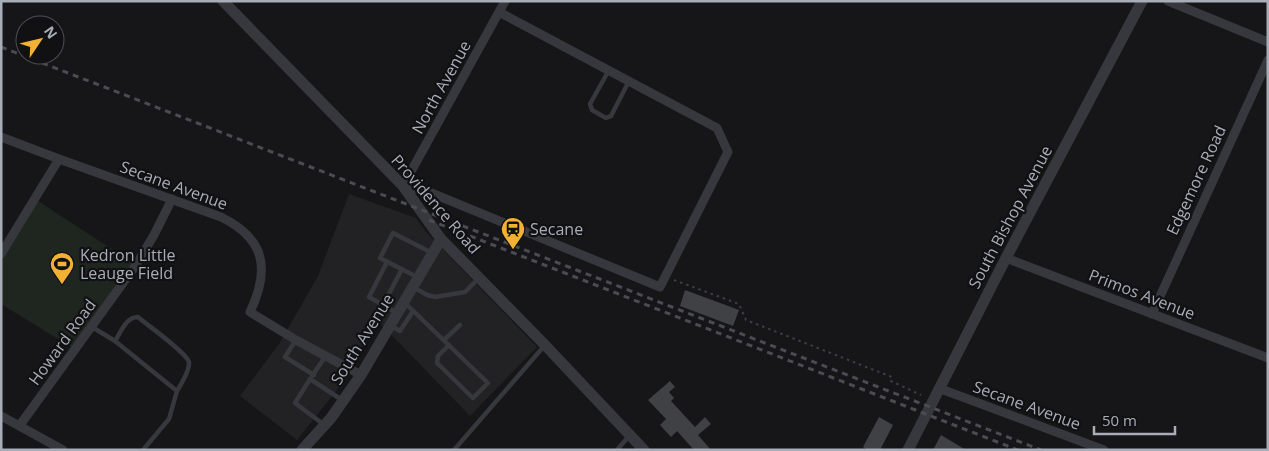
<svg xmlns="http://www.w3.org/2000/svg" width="1269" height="451" font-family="'Open Sans',sans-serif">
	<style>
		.built { fill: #222225 }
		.green { fill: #1e261f }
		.building { fill: #404145 }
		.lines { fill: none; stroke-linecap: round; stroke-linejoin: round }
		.path { stroke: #3d3f44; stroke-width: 2; stroke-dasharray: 2.5 4; stroke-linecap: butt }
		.service { stroke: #37383d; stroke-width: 4.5 }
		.minor { stroke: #37383d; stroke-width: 9 }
		.tertiary { stroke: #37383d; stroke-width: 11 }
		.rail { stroke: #4a4c52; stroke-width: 3; stroke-dasharray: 6 5; stroke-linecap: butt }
		.labels { text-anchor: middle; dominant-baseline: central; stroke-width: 4.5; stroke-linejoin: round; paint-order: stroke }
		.street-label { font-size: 16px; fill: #a8adb8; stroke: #111113 }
		.poi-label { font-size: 16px; fill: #a8adb8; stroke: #111113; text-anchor: start }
	</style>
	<rect width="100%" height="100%" fill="#161618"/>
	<path class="built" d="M349,194L416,218L427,233L537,347L470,416L378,321L344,381L297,440L240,396L279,344L318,276Z"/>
	<path class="green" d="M35,199L136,265L76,350L1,304V254Z"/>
	<g class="building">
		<path d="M685,290L739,310L733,326L680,306Z"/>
		<path d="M670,381L675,387L669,392L674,398L671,401L695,427L705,417L711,424L698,435L711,450H694L677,431L671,437L660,425L666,419L648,400Z"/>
		<path d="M879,417L893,425L880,450H867L863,447Z"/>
		<path d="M941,435L966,450H933Z"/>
	</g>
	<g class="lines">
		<path class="path" d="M674,280L739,304L746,320L892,377L891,381L921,395"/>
		<g class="service">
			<path d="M609,70L590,104L592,110L606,118L611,116L629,81"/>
			<path d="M387,262L369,297L397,313"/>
			<path d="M419,278L380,258L393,233L432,253"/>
			<path d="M413,287L427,295L435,297L465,292L479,278"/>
			<path d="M405,303L488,383L473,398L437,363L438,356L449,345"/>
			<path d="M383,305L402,269"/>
			<path d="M391,326L400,331L413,311"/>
			<path d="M92,327L115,341L177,391L169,419L143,450"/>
			<path d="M296,340L285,357L314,375"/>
			<path d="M444,340L460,325"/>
			<path d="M115,341C121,332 126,317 138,317C147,325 186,352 189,362C190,371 181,384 177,391"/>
			<path d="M312,376L325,357"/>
			<path d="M323,424L295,403L310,379L342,400"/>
			<path d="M454,450L545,345"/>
			<path d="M617,450L629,436"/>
		</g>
		<g class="minor">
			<path d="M1168,1L1268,42"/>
			<path d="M499,12L717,128L728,152L660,287L429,192L403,186L505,1"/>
			<path d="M1,137L59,159L221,217C266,239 270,270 250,312L296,340L361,375"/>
			<path d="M1,254L59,159"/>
			<path d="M1006,258L1268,358"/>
			<path d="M1152,314L1268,60"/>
			<path d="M941,389L1104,450"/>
			<path d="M1,416L63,450"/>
			<path d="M20,425L136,265L154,235L172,199"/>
		</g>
		<g class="tertiary">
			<path d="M223,1L403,186L441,239L545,345L644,450"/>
			<path d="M302,450L331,418L361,375L441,239"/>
			<path d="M908,450L1006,258L1142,1"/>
		</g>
		<g class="rail">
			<path d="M1,47L1041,450"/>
			<path d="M429,220L1018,450"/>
		</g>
	</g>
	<defs>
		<g id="station-pin" transform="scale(1.25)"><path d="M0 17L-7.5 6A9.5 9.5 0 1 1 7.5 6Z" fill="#f2b134" stroke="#111113"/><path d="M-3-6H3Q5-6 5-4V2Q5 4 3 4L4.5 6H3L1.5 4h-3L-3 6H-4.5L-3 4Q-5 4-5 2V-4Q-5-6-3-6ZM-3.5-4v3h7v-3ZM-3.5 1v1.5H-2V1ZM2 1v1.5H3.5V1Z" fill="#111"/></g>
		<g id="stadium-pin" transform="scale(1.25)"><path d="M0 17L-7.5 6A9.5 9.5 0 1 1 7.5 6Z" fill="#f2b134" stroke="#111113"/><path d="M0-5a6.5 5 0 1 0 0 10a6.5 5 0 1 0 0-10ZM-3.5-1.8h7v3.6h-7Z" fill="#111"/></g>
	</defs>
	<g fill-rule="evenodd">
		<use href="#station-pin" x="513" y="229"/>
		<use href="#stadium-pin" x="62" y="264"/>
	</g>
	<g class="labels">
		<g class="street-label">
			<text transform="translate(441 87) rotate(-61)">North Avenue</text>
			<text transform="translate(1196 180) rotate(-65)">Edgemore Road</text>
			<text transform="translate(174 185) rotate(20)">Secane Avenue</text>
			<text transform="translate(436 204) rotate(49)">Providence Road</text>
			<text transform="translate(1010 217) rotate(-62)">South Bishop Avenue</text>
			<text transform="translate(1142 294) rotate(21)">Primos Avenue</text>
			<text transform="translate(362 339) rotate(-58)">South Avenue</text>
			<text transform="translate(62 342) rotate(-54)">Howard Road</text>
			<text transform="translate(1027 405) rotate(20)">Secane Avenue</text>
		</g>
		<g class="poi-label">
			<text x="530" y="229">Secane</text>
			<text x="80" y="255">Kedron Little<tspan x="80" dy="18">Leauge Field</tspan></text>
		</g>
	</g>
	<rect width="1269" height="451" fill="none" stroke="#a8adb8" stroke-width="5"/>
	<g transform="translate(40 40) rotate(55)"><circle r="24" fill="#111113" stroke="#4d4f55"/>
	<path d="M0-4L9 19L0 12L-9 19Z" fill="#f2b134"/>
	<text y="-8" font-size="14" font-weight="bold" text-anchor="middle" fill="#a8adb8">N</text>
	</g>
	<path d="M1094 426v8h81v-8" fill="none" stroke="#a8adb8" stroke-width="2.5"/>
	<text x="1102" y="426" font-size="15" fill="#a8adb8" stroke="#111113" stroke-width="4" paint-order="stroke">50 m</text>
</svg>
